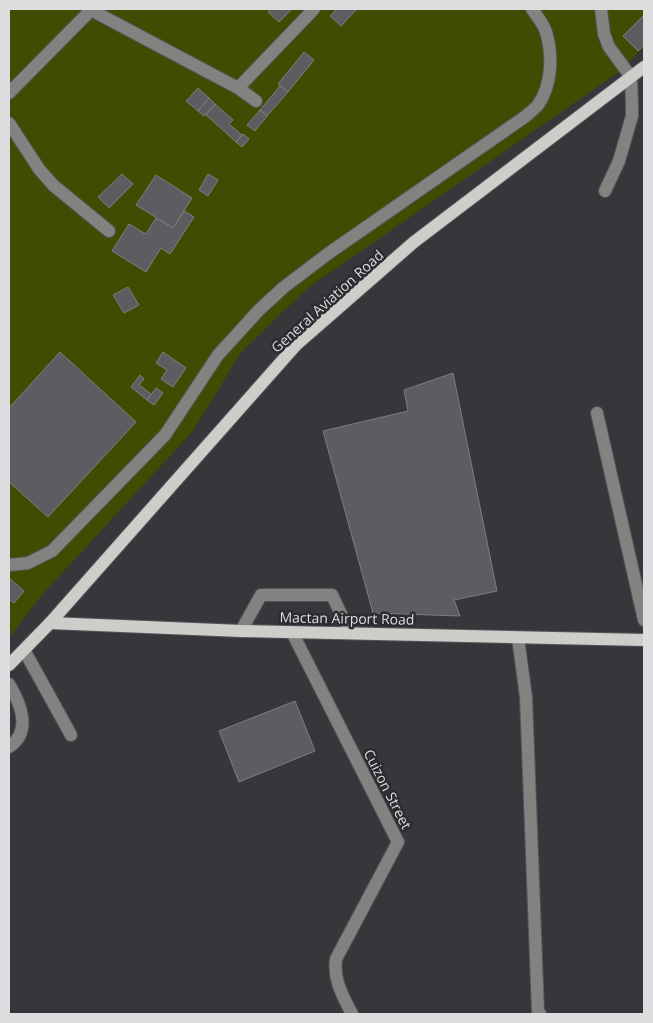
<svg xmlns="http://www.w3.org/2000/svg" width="653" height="1023" font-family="'Open Sans',sans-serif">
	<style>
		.green { fill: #424b02 }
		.building { fill: #5d5c60; stroke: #7e7d81 }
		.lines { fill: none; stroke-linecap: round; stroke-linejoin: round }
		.minor-casing { stroke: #535558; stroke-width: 14 }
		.major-casing { stroke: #535558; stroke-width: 14 }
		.minor { stroke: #828381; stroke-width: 12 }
		.major { stroke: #cdceca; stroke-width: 12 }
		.labels { text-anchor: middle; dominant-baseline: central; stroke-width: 5; stroke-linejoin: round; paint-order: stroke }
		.street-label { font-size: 14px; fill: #dcdddf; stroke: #2b2d30 }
	</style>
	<rect width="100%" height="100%" fill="#35373a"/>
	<path class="green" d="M9,9H644V47L616,74L308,288L242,351L192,432L41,596L9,638Z"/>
	<g class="building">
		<path d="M272,9H292L279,22L268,12Z"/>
		<path d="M334,9H357L341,26L330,16L336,10Z"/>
		<path d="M644,15V45L638,51L623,36Z"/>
		<path d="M304,52L314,60L288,92L278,84Z"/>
		<path d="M280,86L288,92L267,116L260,110Z"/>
		<path d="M198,88L209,98L198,111L186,101Z"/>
		<path d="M209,98L215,104L204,116L198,111Z"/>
		<path d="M215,104L233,120L229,124L242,135L236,142L206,115Z"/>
		<path d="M260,110L267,116L255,131L247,125Z"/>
		<path d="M243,134L249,139L242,147L236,142Z"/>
		<path d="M122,174L133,184L109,208L98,197Z"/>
		<path d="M208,174L218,180L208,196L199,190Z"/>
		<path d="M156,175L192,198L173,228L136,205Z"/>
		<path d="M184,211L194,217L170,254L161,248L146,272L112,251L129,224L146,234L156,218L173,228Z"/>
		<path d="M128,287L139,305L124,313L113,295Z"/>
		<path d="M60,352L136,422L48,517L9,482V408Z"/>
		<path d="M163,352L186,368L173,387L161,379L167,370L156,363Z"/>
		<path d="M453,373L497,591L454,600L460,616L373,613L323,431L408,411L404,390Z"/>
		<path d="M140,375L144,379L139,385L151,394L147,400L131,387Z"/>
		<path d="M156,388L163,393L154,405L147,400Z"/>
		<path d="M9,578L24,591L14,603L9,599Z"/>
		<path d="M295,701L315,751L239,782L219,731Z"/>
	</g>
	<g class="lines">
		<g class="minor-casing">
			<g id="minor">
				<path d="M601,9L604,34L609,47L631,77L632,105V116L619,161L605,191"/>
				<path d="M91,10L238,88L256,101"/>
				<path d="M238,88L314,9"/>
				<path d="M9,93L92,9"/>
				<path d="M9,123L39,169L53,185L109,231"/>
				<path d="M597,413L644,620"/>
				<path d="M9,565L28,563L52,551L165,435L218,355L259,310L284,287L329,253L526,116C530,112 535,109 538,105C552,85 553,55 546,32C543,23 537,16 532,9"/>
				<path d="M241,631L261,595H332L350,633"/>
				<path d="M292,632L398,842L336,959C333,980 343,996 352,1014"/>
				<path d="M518,638L526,697L538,1011L540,1014"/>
				<path d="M24,650L71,735"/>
				<path d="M9,684C21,704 32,732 9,747"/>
			</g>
		</g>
		<g class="major-casing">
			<g id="major">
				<path d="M50,623L241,631L644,640"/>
				<path d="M9,665L50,623L296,345L414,242L644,67"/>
			</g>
		</g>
		<use href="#minor" class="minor"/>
		<use href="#major" class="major"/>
	</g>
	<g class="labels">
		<g class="street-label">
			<text transform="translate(327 301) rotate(-42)">General Aviation Road</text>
			<text transform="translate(347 618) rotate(1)">Mactan Airport Road</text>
			<text transform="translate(388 789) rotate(63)">Cuizon Street</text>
		</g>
	</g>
	<rect width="653" height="1023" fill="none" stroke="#dcdddf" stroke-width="20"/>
</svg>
